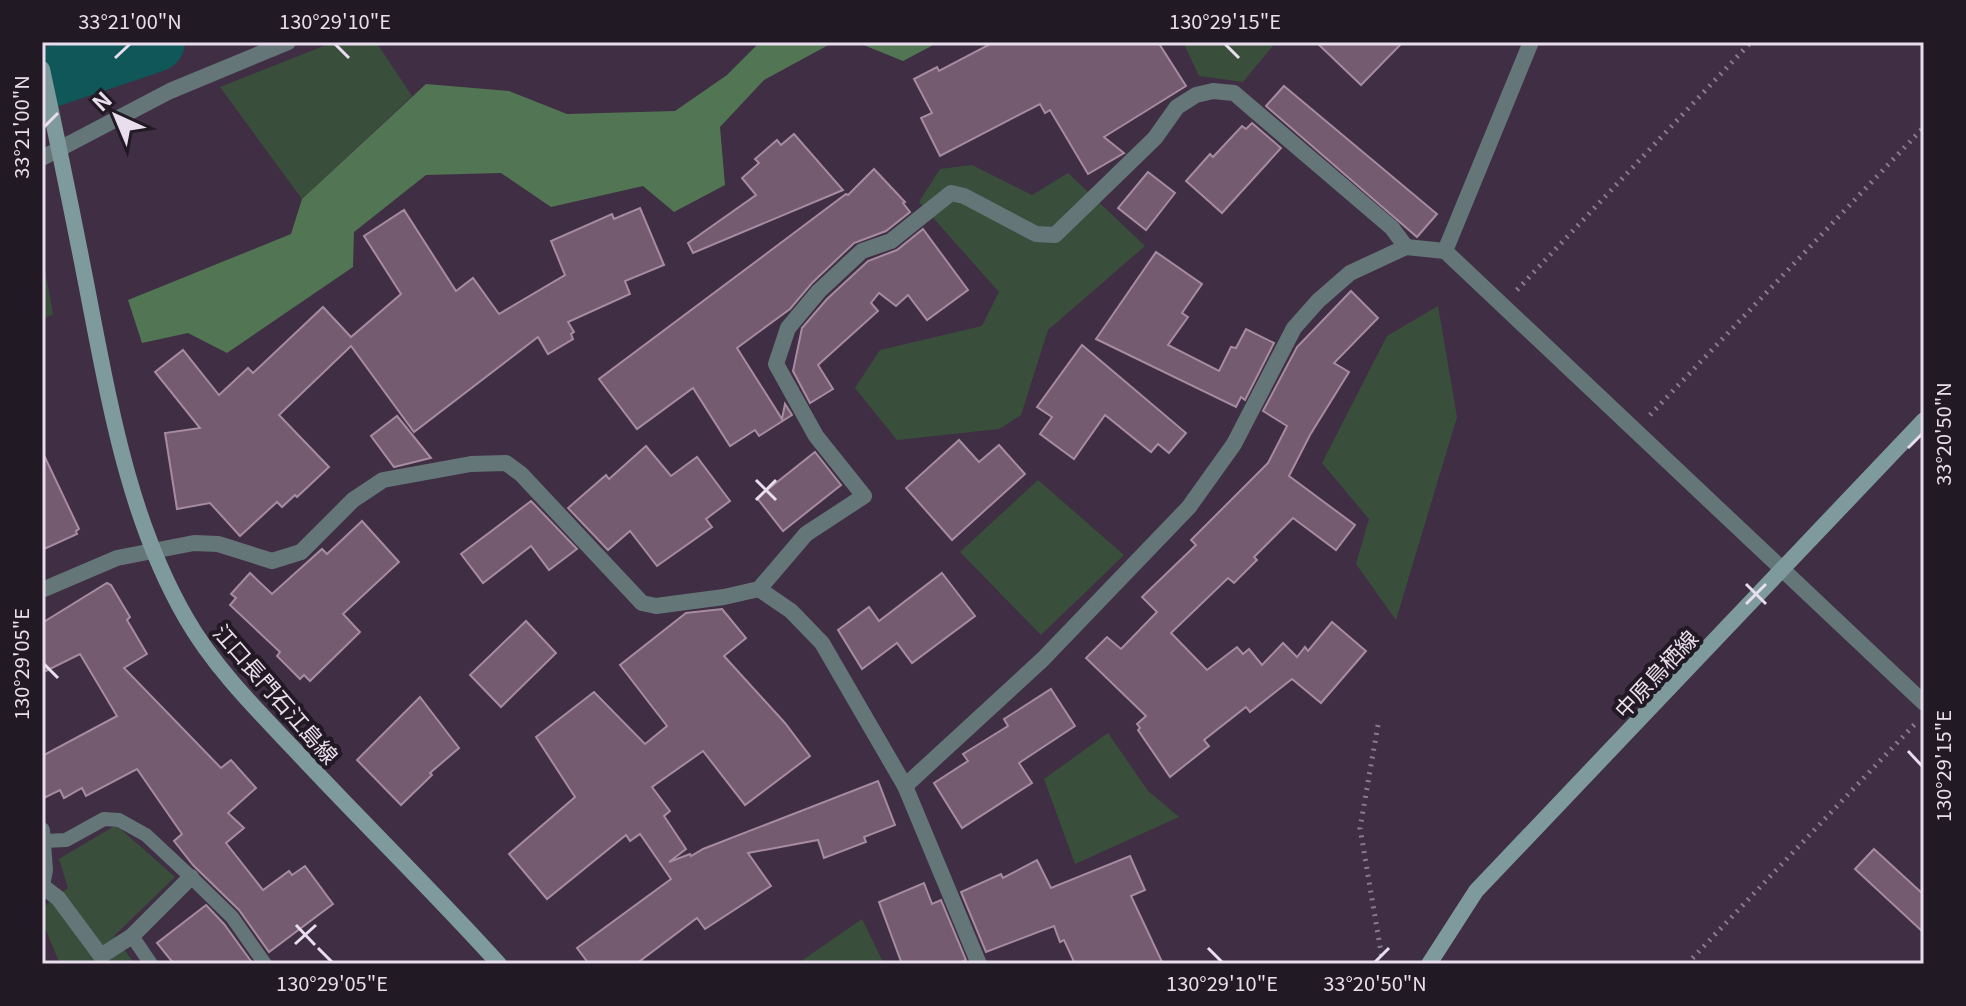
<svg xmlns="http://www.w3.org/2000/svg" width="1966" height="1006" font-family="Georgia,'Noto Sans JP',serif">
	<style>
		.green { fill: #3a4f3b }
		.forest { fill: #527554 }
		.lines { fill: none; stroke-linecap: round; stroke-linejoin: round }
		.river { stroke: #0f5758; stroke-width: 60 }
		.building { fill: #755b70; stroke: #a68ba1; stroke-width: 2 }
		.path { stroke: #897a8d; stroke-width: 5; stroke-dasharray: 2 6; stroke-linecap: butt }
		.lane { stroke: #657678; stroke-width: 14 }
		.street { stroke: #657678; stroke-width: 16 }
		.secondary { stroke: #7f9a9d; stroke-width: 16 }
		.ticks { fill: none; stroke: #e9deed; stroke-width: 3 }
		.labels { text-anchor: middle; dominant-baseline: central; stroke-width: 8; stroke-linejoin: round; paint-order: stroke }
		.street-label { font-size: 22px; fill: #e9deed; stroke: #211923 }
		.neatline { fill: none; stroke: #e9deed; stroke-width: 3 }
		.ticks-label { font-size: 20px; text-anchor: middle; fill: #e9deed }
	</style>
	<rect width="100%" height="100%" fill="#3f2e44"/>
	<g class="green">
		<path d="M334,42H376L412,96L302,199L220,87Z"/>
		<path d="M1183,42H1276L1243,82L1199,76Z"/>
		<path d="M972,165L1032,195L1068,173L1145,246L1048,330L1021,415L999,429L897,440L855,388L880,350L982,326L999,292L919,202L940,169Z"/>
		<path d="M42,254L53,314L42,320Z"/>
		<path d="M1438,306L1457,417L1396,620L1356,564L1369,519L1322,463L1387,336Z"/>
		<path d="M1038,480L1124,555L1041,635L960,552Z"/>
		<path d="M1108,733L1148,791L1179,817L1075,864L1044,779Z"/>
		<path d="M116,825L175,877L114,936L135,964H60L42,921V908L68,888L59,859Z"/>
		<path d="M862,919L884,964H797Z"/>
	</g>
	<g class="forest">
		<path d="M760,42H834L764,80L720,127L725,185L674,212L643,186L551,207L501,173L426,175L354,232L353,267L227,353L188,333L142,343L128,300L291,234L302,199L426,84L509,91L567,114L675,111L727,75Z"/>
		<path d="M856,42H939L903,61Z"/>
	</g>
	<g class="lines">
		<path class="river" d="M42,80L155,42"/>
	</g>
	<g class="building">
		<path d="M994,42H1158L1186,86L1104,137L1124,153L1088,174L1050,110L1045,113L1040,104L940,156L921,118L932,113L914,79L937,67L939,71Z"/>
		<path d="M1316,42H1403L1361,85Z"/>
		<path d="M1284,86L1437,214L1417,237L1266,106Z"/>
		<path d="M1252,123L1281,148L1222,213L1186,181L1210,154L1213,157L1242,126L1246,129Z"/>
		<path d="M794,134L843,190L693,253L688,243L756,195L742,178L759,163L755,159L777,140L781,145Z"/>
		<path d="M874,169L905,202L903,203L910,212L886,231L854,243L812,283L790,309L737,348L782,419L785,404L792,415L759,436L755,430L730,446L693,388L637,429L599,379L846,194L848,195Z"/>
		<path d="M1148,172L1175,193L1146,230L1118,208Z"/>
		<path d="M640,208L664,265L625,281L630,294L568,322L574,332L571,334L573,339L548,354L538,337L414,432L351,346L279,415L329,467L297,497L295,495L282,507L277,502L240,536L210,503L177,509L165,433L200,428L155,372L183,350L219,395L248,368L253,373L323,307L351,337L401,294L364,236L404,210L456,291L473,278L499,314L565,275L551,241L612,214L614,219Z"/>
		<path d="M923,229L968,290L927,320L908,295L896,306L879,293L871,303L878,311L818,365L833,389L810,403L793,371L802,328L827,299L868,261L897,250Z"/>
		<path d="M1156,252L1202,284L1182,313L1188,317L1168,345L1219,371L1231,347L1236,348L1246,329L1274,343L1245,400L1241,397L1236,407L1096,339Z"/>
		<path d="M1351,291L1378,318L1334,363L1349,372L1310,435L1289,476L1355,525L1336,550L1293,518L1254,557L1257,560L1234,583L1228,578L1171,633L1207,670L1237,647L1243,654L1249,649L1262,665L1283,643L1297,657L1305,647L1308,651L1332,622L1366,651L1321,703L1292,679L1250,712L1246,707L1204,740L1209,746L1170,777L1138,730L1140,728L1137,724L1146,716L1086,658L1107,637L1121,649L1157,612L1142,597L1196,545L1191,540L1268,463L1287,426L1263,411L1297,347Z"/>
		<path d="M1082,345L1186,433L1169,453L1158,444L1151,452L1105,415L1074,459L1040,434L1052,417L1037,407Z"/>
		<path d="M397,416L431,458L394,467L371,436Z"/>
		<path d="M959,440L979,462L999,445L1025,474L952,540L906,488Z"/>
		<path d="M646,446L671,476L697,457L730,501L706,519L712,527L657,566L630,531L608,550L568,508L606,475L609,479Z"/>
		<path d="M42,451L79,529L76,531L77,534L42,550Z"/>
		<path d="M815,452L841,485L783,531L757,498Z"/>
		<path d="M531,501L577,549L549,570L531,546L483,583L461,554Z"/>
		<path d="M362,521L399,562L343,614L360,632L310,681L304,675L300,679L277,656L280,652L230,605L236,598L231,594L250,573L272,594L322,549L327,554Z"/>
		<path d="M942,573L975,616L912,663L897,643L862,669L838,630L869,607L879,621Z"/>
		<path d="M107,583L111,585L130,617L127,620L147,654L124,668L221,768L231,760L256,788L228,813L244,828L226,843L263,890L289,871L292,875L305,866L333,904L269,952L239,910L193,865L174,841L182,834L137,769L86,796L82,788L64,798L60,790L42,799V756L117,716L80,654L42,673V623Z"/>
		<path d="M722,609L746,638L724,656L785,723L810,756L745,805L703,751L652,787L670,811L664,816L686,849L669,862L690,854L691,856L703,849L878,781L895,825L864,837L866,842L824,858L818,840L748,853L771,886L705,929L697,918L636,964H589L577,948L671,879L640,834L630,841L626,835L547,899L509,854L575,797L536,737L594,692L645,744L667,726L620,665L686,613Z"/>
		<path d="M526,621L556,653L501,707L470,675Z"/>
		<path d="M1051,689L1075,726L1019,763L1032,783L962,828L934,783L968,761L963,754L1008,726L1004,719Z"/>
		<path d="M420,697L459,748L430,773L432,775L401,805L357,760Z"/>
		<path d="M1874,849L1924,895V933L1855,869Z"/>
		<path d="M1130,856L1145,890L1131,896L1163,964H1075L1064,940L1060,942L1054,926L986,952L961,892L1001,874L1003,878L1037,860L1051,888Z"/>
		<path d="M924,883L932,904L941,900L966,960L956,964H902L879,902Z"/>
		<path d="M206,905L224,924L253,964H174L157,943Z"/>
	</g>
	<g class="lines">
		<g class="path">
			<path d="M1517,290L1751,42"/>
			<path d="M1650,415L1924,127"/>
			<path d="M1378,725L1360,828L1383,964"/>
			<path d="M1687,964L1915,724"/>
		</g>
		<g class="lane">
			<path d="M45,841L66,840L104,819L119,820L146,835L191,877L232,917L265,964"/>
			<path d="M132,936L151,964"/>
		</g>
		<g class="street">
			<path d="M42,158L170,91L288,42"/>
			<path d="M1445,251L1531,42"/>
			<path d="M759,589L791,611L822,643L905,786L979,964"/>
			<path d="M42,590L117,558L194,543L218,544L272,561L301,552L353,500L383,480L471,464L506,463L521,474L642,603L656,606L724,597L759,589L806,534L864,496L816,436L776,364L788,328L819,291L862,251L891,241L951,193L964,196L1036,234L1055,235L1155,138L1177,107L1196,95L1213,91L1234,93L1392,228L1406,247"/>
			<path d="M905,786L1043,659L1189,507L1234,444L1294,328L1318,301L1350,273L1406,247L1445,251L1924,703"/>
			<path d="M42,830L45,870L42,885"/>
			<path d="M42,886L58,898L101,956L132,936L191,877"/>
		</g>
		<g class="secondary">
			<path d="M42,69C60,152 77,235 93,319C113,422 133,526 186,618C214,667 256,709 294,749C362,822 433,891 499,964"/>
			<path d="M1429,964L1476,891L1924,420"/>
		</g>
	</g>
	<path class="ticks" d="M335,44L349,58M1225,44L1239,58M115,58L130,44M44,127L58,113M1908,448L1922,434M756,480L776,500M756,500L776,480M1746,584L1766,604M1746,604L1766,584M44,664L58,678M1908,751L1922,766M296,925L315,945M295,944L316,925M318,948L332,962M1208,948L1222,962M1375,962L1389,948"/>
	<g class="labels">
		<g class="street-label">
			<text transform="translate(1655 673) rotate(-47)">中原鳥栖線</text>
			<text transform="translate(277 693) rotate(49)">江口長門石江島線</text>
		</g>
	</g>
	<rect width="1966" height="1006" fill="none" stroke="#211923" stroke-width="88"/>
	<g transform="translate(116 116) rotate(316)" stroke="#211923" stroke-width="6" paint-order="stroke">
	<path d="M0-6L14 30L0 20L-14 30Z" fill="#e9deed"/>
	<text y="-12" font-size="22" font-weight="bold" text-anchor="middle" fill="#e9deed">N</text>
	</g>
	<rect x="44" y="44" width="1878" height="918" class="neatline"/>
	<g class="ticks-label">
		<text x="130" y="29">33°21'00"N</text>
		<text x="335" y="29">130°29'10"E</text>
		<text x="1225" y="29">130°29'15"E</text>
		<text transform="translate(22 127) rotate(-90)" y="7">33°21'00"N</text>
		<text transform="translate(1944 434) rotate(-90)" y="7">33°20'50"N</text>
		<text transform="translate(22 664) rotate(-90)" y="7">130°29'05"E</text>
		<text transform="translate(1944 766) rotate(-90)" y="7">130°29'15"E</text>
		<text x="332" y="991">130°29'05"E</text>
		<text x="1222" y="991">130°29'10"E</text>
		<text x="1375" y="991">33°20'50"N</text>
	</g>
</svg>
